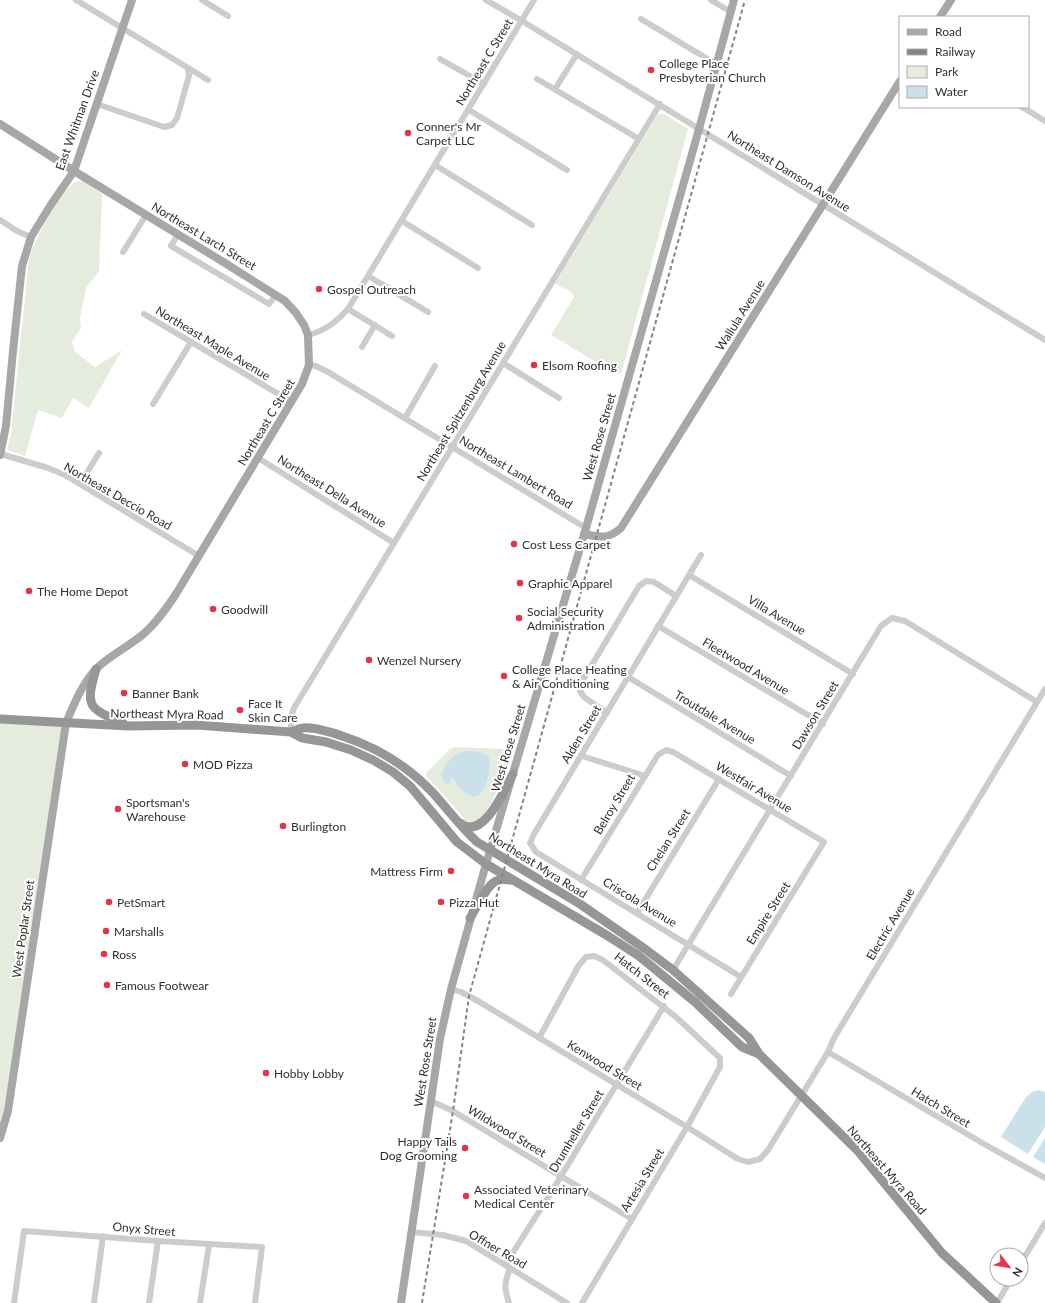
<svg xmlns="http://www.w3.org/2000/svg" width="1045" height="1303" font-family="Lato,sans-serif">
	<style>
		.green { fill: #e6ecdd }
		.water { fill: #cae1ec }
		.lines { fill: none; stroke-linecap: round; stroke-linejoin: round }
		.minor { stroke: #ccc; stroke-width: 6 }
		.major { stroke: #a7a7a7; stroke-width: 8 }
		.highway { stroke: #969696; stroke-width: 9 }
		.rail { stroke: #848484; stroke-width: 2; stroke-dasharray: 4 3; stroke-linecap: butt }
		.poi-dot { fill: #e5334b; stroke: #fff; stroke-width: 1.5 }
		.labels { text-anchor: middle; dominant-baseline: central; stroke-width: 4; stroke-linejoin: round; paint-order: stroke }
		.street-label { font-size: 12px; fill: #2f2f2f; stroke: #fff }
		.poi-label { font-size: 12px; fill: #2f2f2f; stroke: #fff; text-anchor: start }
	</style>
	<rect width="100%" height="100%" fill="#fff"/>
	<g class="green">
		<path d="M658,114H664L688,129L621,374L613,372L551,335L574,297L572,292L555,284Z"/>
		<path d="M77,181L85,182L102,194V196L99,271L86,288L80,318L81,328L72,342L75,352L95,367L122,350L89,408L73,398L62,418L38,410L25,456L7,450L11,434L27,278C28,270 28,261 31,253C37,236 61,189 77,181Z"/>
		<path d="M0,719L66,723L0,1138Z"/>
		<path d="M455,747L508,749L510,751C506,775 496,799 481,818L480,817L477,821L470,822L466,821L446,797L426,776L427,772L450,749Z"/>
	</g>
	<g class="water">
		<path d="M466,751C473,751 485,751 489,758C491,761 490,766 489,770C485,801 470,806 453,778H451L450,784L447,785L444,782L441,775C446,762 452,755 466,751Z"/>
		<path d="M1039,1090L1045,1092V1127L1028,1154L1001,1137L1026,1097L1032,1092Z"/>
		<path d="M1045,1138V1164L1033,1157Z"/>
	</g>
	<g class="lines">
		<g class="minor">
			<path d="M76,0L208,80"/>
			<path d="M202,0L228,16"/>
			<path d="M486,0L522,21L1045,340"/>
			<path d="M711,0L731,12"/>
			<path d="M641,19L716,64"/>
			<path d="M440,59L484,84"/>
			<path d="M537,79L639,139"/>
			<path d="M555,89L577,54"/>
			<path d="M97,104L164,127L172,125L177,118L189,76L188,68"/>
			<path d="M1022,107L1045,121"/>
			<path d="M469,110L567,170"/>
			<path d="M435,165L532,225"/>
			<path d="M0,220L17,231L31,237"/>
			<path d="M402,221L478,268"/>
			<path d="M178,234L171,246L269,304L276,295"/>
			<path d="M123,252L146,215"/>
			<path d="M368,276L428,312"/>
			<path d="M348,309L392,336"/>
			<path d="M144,314L292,402"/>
			<path d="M308,335C325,331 336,322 348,309L534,0"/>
			<path d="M362,347L375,325"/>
			<path d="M503,363L559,398"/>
			<path d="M309,365L316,366L328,372L586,528"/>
			<path d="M153,404L191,342"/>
			<path d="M405,418L435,366"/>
			<path d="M1,454L48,468L65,475L199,556"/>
			<path d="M258,458L394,543"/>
			<path d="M80,484L99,453"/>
			<path d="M701,555L534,834L530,843L536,852L741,977"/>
			<path d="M689,575L853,674"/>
			<path d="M658,626L823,724"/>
			<path d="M628,677L791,776"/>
			<path d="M607,713L584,697L580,691L581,683L639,586L646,581L654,582L676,596"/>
			<path d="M291,732V717L294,708L660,104"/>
			<path d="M582,756L645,776"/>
			<path d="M581,880L658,755L666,750L673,752L824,842L731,994"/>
			<path d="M637,913L719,779"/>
			<path d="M673,970L881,626L892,618L905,621L1037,702"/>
			<path d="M451,989L461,992L478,1001L687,1127L738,1159L748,1162L760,1159L768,1150L828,1052L834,1038L1045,689"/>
			<path d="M539,1038L579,965L586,957L594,956L603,960L676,1017L720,1058V1067L687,1127L582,1303"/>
			<path d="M828,1052L984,1144L1045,1178"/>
			<path d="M431,1101L453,1111L632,1219"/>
			<path d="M411,1232L443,1235L466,1241L567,1303"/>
			<path d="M1021,1263L1045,1223"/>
			<path d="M505,1265L552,1191L664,1006"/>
			<path d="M14,1303L24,1231L158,1241L262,1247L255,1303"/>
			<path d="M94,1303L103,1236"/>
			<path d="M149,1303L158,1241"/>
			<path d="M200,1303L209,1245"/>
			<path d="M509,1303C504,1288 504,1283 510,1269"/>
			<path d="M997,1303L1011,1279"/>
		</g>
		<g class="major">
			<path d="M940,17L951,0"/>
			<path d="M0,124L74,171L225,263L285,301L296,313L304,325L308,335L309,365L302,384L176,594C166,609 155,625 141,636C126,648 109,656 96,669C82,684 74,704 66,723L8,1111L0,1138"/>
			<path d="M0,455L6,426L13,351L22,266L31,237L50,206L74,171L132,0"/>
			<path d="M584,534C601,537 607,540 621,528L900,81"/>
			<path d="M401,1303L440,1039L451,989L486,864L586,528L699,129L734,0"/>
		</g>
		<g class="highway">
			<path d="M96,669C85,707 88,708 123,723"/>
			<path d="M0,719L128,726L197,725L291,732L302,738L326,742L351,750L373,760L393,772L410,786L457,842L486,864L608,936L639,956L695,1002L742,1047L759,1054"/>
			<path d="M291,732C295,731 299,728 303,728C312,727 332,732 342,736C376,747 409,767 434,794C448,810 461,827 477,842L580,904L645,949L673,970L749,1038L759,1054L857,1150L942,1253L996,1303"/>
			<path d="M460,823C483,842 505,789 513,774"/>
			<path d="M470,918C476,909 486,886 496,881C501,878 507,880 512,880"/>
		</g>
		<path class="rail" d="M422,1303L453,1111L469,996L745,0"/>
	</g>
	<g class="poi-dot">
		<circle cx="651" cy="70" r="4"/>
		<circle cx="408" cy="133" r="4"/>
		<circle cx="319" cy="289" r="4"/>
		<circle cx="534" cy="365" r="4"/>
		<circle cx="514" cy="544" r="4"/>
		<circle cx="520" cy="583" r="4"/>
		<circle cx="29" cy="591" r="4"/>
		<circle cx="213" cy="609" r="4"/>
		<circle cx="519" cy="618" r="4"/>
		<circle cx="369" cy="660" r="4"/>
		<circle cx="504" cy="676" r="4"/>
		<circle cx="124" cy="693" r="4"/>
		<circle cx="240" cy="710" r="4"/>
		<circle cx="185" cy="764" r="4"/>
		<circle cx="118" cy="809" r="4"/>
		<circle cx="283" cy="826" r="4"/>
		<circle cx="451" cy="871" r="4"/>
		<circle cx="109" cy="902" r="4"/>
		<circle cx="441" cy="902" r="4"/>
		<circle cx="106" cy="931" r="4"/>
		<circle cx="104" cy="954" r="4"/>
		<circle cx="107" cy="985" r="4"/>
		<circle cx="266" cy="1073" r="4"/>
		<circle cx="465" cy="1148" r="4"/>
		<circle cx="466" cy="1196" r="4"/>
	</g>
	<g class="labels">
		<g class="street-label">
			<text transform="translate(484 62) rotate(-59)">Northeast C Street</text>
			<text transform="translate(77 120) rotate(-70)">East Whitman Drive</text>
			<text transform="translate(789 171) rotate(32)">Northeast Damson Avenue</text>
			<text transform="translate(204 236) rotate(31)">Northeast Larch Street</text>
			<text transform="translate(740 315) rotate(-58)">Wallula Avenue</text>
			<text transform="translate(213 343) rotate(31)">Northeast Maple Avenue</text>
			<text transform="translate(461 411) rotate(-59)">Northeast Spitzenburg Avenue</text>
			<text transform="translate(266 422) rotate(-59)">Northeast C Street</text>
			<text transform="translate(599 437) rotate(-74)">West Rose Street</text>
			<text transform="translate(516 472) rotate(31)">Northeast Lambert Road</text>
			<text transform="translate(332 491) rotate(32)">Northeast Della Avenue</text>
			<text transform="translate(118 496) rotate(30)">Northeast Deccio Road</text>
			<text transform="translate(777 615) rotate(31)">Villa Avenue</text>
			<text transform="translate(746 666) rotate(31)">Fleetwood Avenue</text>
			<text transform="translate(167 714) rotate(1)">Northeast Myra Road</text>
			<text transform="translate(815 715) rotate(-59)">Dawson Street</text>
			<text transform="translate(715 717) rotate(31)">Troutdale Avenue</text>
			<text transform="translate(581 734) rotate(-59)">Alden Street</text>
			<text transform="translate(508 748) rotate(-73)">West Rose Street</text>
			<text transform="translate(754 787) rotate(31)">Westfair Avenue</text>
			<text transform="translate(614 804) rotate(-59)">Belroy Street</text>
			<text transform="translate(668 840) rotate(-58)">Chelan Street</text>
			<text transform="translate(538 865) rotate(32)">Northeast Myra Road</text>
			<text transform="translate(640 902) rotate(31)">Criscola Avenue</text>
			<text transform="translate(768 913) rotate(-58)">Empire Street</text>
			<text transform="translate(890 924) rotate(-59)">Electric Avenue</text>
			<text transform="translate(23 929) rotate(-82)">West Poplar Street</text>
			<text transform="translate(642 975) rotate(38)">Hatch Street</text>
			<text transform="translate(425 1062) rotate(-81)">West Rose Street</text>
			<text transform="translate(605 1065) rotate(31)">Kenwood Street</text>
			<text transform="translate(941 1107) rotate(31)">Hatch Street</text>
			<text transform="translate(507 1131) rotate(31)">Wildwood Street</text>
			<text transform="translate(576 1131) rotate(-59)">Drumheller Street</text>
			<text transform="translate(887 1170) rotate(49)">Northeast Myra Road</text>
			<text transform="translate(642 1180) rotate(-59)">Artesia Street</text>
			<text transform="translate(144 1229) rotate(5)">Onyx Street</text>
			<text transform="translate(498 1249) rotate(30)">Offner Road</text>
		</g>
		<g class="poi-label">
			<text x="659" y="63">College Place<tspan x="659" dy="14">Presbyterian Church</tspan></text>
			<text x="416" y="126">Conner's Mr<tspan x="416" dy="14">Carpet LLC</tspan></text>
			<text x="327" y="289">Gospel Outreach</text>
			<text x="542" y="365">Elsom Roofing</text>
			<text x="522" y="544">Cost Less Carpet</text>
			<text x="528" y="583">Graphic Apparel</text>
			<text x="37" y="591">The Home Depot</text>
			<text x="221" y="609">Goodwill</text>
			<text x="527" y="611">Social Security<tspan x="527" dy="14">Administration</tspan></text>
			<text x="377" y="660">Wenzel Nursery</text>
			<text x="512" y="669">College Place Heating<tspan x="512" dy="14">&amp; Air Conditioning</tspan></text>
			<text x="132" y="693">Banner Bank</text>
			<text x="248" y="703">Face It<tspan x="248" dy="14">Skin Care</tspan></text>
			<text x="193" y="764">MOD Pizza</text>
			<text x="126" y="802">Sportsman's<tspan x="126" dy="14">Warehouse</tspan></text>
			<text x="291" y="826">Burlington</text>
			<text x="443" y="871" text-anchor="end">Mattress Firm</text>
			<text x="117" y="902">PetSmart</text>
			<text x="449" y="902">Pizza Hut</text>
			<text x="114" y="931">Marshalls</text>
			<text x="112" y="954">Ross</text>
			<text x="115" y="985">Famous Footwear</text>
			<text x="274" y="1073">Hobby Lobby</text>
			<text x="457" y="1141" text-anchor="end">Happy Tails<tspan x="457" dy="14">Dog Grooming</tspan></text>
			<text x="474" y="1189">Associated Veterinary<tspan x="474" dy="14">Medical Center</tspan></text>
		</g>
	</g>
	<rect x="899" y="16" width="130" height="92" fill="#ffffff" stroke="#acacac"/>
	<rect x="907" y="29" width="20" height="6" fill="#a7a7a7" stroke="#acacac"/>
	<text x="935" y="36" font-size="12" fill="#2f2f2f">Road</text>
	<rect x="907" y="49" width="20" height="6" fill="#848484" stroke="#acacac"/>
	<text x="935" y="56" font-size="12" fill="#2f2f2f">Railway</text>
	<rect x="907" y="66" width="20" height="12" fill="#e6ecdd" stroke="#acacac"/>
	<text x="935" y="76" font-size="12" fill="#2f2f2f">Park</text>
	<rect x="907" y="86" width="20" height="12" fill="#cae1ec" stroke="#acacac"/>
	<text x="935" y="96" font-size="12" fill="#2f2f2f">Water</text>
	<g transform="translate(1009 1267) rotate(121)"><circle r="19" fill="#ffffff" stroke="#acacac"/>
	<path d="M0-3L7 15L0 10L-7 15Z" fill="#e5334b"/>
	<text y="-6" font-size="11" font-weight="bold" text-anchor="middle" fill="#2f2f2f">N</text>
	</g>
</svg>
